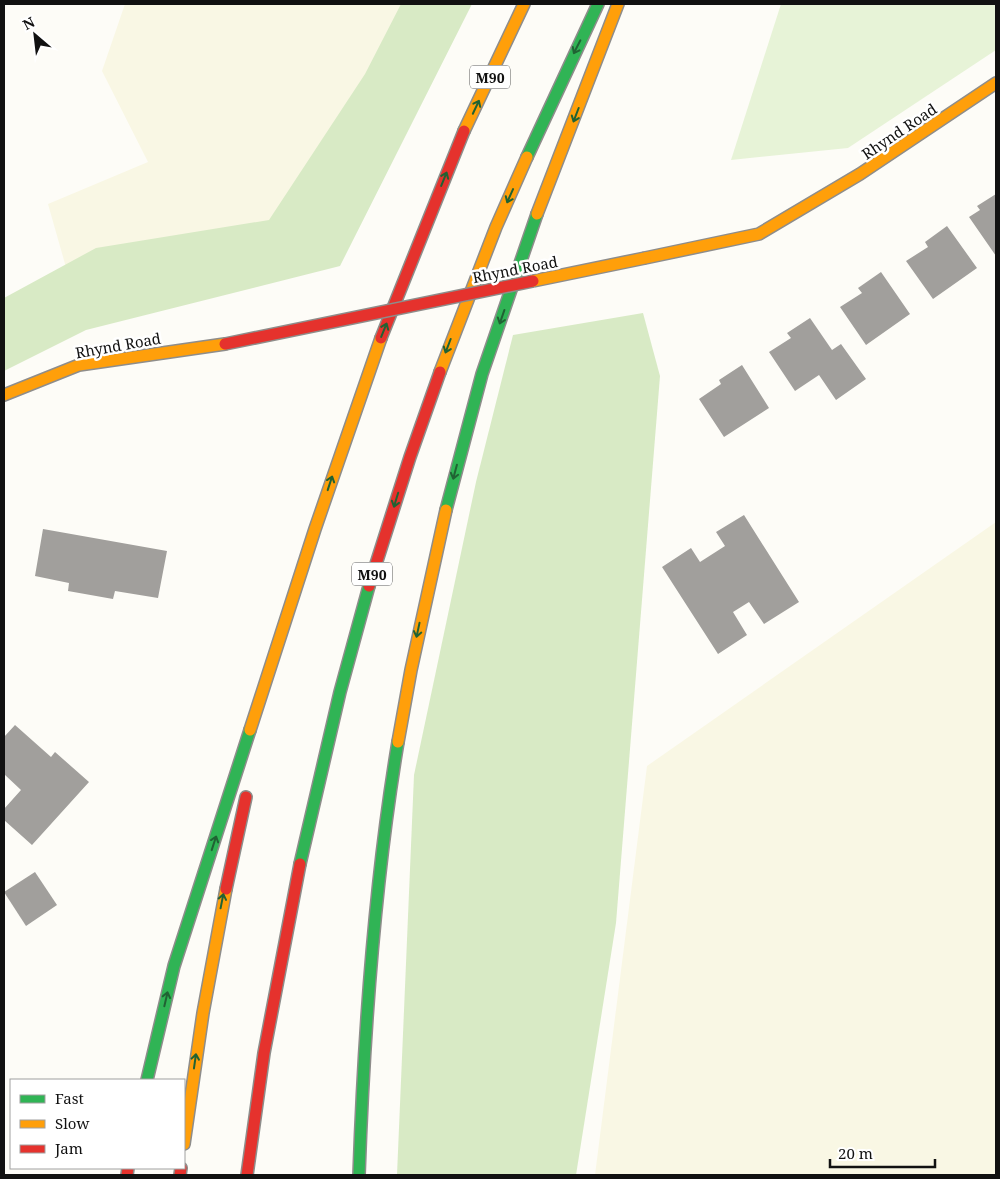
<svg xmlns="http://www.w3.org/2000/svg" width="1000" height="1179" font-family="'Noto Serif',serif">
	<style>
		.farmland { fill: #f9f7e4 }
		.green { fill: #e7f3d7 }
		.forest { fill: #d8eac5 }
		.building { fill: #a19f9c }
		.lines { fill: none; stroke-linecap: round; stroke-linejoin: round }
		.fast-casing { stroke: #8e8d8b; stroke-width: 14 }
		.slow-casing { stroke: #8e8d8b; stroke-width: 14 }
		.jam-casing { stroke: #8e8d8b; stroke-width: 14 }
		.fast { stroke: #30b455; stroke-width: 11 }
		.slow { stroke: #ff9f0a; stroke-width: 11 }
		.jam { stroke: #e5322d; stroke-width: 11 }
		.slow-bridge-casing { stroke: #8e8d8b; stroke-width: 14; stroke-linecap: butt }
		.jam-bridge-casing { stroke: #8e8d8b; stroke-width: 14; stroke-linecap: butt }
		.slow-bridge { stroke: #ff9f0a; stroke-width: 11 }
		.jam-bridge { stroke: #e5322d; stroke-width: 11 }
		.oneway { stroke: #206233 }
		.labels { text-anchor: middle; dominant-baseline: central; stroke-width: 5; stroke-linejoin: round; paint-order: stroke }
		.shield { fill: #fff; stroke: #585858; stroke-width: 1 }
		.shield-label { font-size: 14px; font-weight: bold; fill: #111 }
		.street-label { font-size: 15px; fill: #111; stroke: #fff }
	</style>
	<rect width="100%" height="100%" fill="#fdfcf7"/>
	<g class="farmland">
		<path d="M125,4H414L284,255L69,278L48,204L148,162L102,71Z"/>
		<path d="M996,522V1175H595L647,766Z"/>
	</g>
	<path class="green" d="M781,4H996V50L848,148L731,160Z"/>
	<g class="forest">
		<path d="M401,4H472L340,266L86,330L4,371V298L96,248L269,220L365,74Z"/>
		<path d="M643,313L660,376L616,923L576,1175H397L414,775L476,482L513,335Z"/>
	</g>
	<g class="building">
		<path d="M996,194V256L969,217L980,210L977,206Z"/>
		<path d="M947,226L977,268L933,299L906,261L928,247L925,242Z"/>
		<path d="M881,272L910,314L866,345L840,307L862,293L858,288Z"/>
		<path d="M810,318L832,350L841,344L866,379L836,400L819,375L795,391L769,352L791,338L787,333Z"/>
		<path d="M742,365L769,408L724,437L699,399L721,384L719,380Z"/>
		<path d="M744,515L799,602L764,624L749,602L733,612L747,635L718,654L662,567L691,548L700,562L725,546L716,532Z"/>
		<path d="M43,529L167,551L158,598L115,591L113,599L68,591L69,583L35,576Z"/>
		<path d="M15,725L51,757L55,752L89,782L32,845L4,820V809L21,790L4,774V737Z"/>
		<path d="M35,872L57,905L26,926L4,892Z"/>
	</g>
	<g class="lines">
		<g class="fast-casing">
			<g id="fast">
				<path d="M527,157L598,4"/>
				<path d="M446,510L482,374L537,214"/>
				<path d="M300,864L340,692L369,586"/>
				<path d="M147,1080L174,966L250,730"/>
				<path d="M359,1175C364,1030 374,885 398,742"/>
			</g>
		</g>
		<g class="slow-casing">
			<g id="slow">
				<path d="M464,131L524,4"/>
				<path d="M537,214L618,4"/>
				<path d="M645,258L759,234L860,174L996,83"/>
				<path d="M440,372L496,227L527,157"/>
				<path d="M4,395L79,365L225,344"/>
				<path d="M250,730L315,529L381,338"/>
				<path d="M398,742L411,670L446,510"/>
				<path d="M184,1144L203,1013L226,889"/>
			</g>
		</g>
		<g class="jam-casing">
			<g id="jam">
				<path d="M381,338L464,131"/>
				<path d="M369,586L410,457L440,372"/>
				<path d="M226,889L246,797"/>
				<path d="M127,1175L128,1168"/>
				<path d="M180,1175L181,1168"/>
				<path d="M247,1175L264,1053L300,864"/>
			</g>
		</g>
		<use href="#fast" class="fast"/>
		<use href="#slow" class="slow"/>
		<use href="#jam" class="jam"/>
		<g class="slow-bridge-casing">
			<path id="slow-bridge" d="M533,281L645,258"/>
		</g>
		<g class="jam-bridge-casing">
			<path id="jam-bridge" d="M225,344L533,281"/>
		</g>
		<use href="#slow-bridge" class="slow-bridge"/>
		<use href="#jam-bridge" class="jam-bridge"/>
	</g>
	<defs><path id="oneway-shaft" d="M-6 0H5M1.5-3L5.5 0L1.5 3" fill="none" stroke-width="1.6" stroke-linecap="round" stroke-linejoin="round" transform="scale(1.25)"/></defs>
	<g class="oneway">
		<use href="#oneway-shaft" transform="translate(577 47) rotate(117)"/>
		<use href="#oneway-shaft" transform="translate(476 107) rotate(-65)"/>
		<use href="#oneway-shaft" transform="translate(576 115) rotate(111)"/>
		<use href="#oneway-shaft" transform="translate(444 179) rotate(-68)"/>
		<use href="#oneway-shaft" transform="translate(510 196) rotate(114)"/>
		<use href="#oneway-shaft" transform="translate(502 317) rotate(109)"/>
		<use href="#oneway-shaft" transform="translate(384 330) rotate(-68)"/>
		<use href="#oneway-shaft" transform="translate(448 346) rotate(111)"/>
		<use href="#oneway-shaft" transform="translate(455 472) rotate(105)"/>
		<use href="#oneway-shaft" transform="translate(330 483) rotate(-72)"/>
		<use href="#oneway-shaft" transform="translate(396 500) rotate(107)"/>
		<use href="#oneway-shaft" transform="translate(418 630) rotate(102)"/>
		<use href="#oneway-shaft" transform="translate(214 843) rotate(-72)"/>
		<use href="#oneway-shaft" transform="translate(222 901) rotate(-79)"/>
		<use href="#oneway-shaft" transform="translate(166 999) rotate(-77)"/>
		<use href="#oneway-shaft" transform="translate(195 1061) rotate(-82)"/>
	</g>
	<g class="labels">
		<g class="shield">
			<rect x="470" y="65.5" width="40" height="23" rx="4"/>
			<rect x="352" y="562.5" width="40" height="23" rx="4"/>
		</g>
		<g class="shield-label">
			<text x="490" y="77">M90</text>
			<text x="372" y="574">M90</text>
		</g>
		<g class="street-label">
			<text transform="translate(899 131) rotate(-34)">Rhynd Road</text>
			<text transform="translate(515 269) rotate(-11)">Rhynd Road</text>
			<text transform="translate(118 345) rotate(-10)">Rhynd Road</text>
		</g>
	</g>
	<rect width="1000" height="1179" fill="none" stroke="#111111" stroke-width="10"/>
	<rect x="10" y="1079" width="175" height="90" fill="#ffffff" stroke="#a0a0a0"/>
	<rect x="20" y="1095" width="25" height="8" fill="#30b455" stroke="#a0a0a0"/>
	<text x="55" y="1104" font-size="15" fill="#111111">Fast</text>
	<rect x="20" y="1120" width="25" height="8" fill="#ff9f0a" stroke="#a0a0a0"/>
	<text x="55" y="1129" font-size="15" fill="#111111">Slow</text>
	<rect x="20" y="1145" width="25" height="8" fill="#e5322d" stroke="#a0a0a0"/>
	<text x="55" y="1154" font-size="15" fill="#111111">Jam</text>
	<g transform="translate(35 35) rotate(332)" stroke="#ffffff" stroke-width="4" paint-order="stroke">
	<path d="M0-4L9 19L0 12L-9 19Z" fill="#111111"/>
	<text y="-8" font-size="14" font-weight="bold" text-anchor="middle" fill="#111111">N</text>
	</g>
	<path d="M830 1159v8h105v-8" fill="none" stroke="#111111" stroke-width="2.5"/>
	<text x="838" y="1159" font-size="15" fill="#111111" stroke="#ffffff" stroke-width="4" paint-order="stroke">20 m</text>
</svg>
